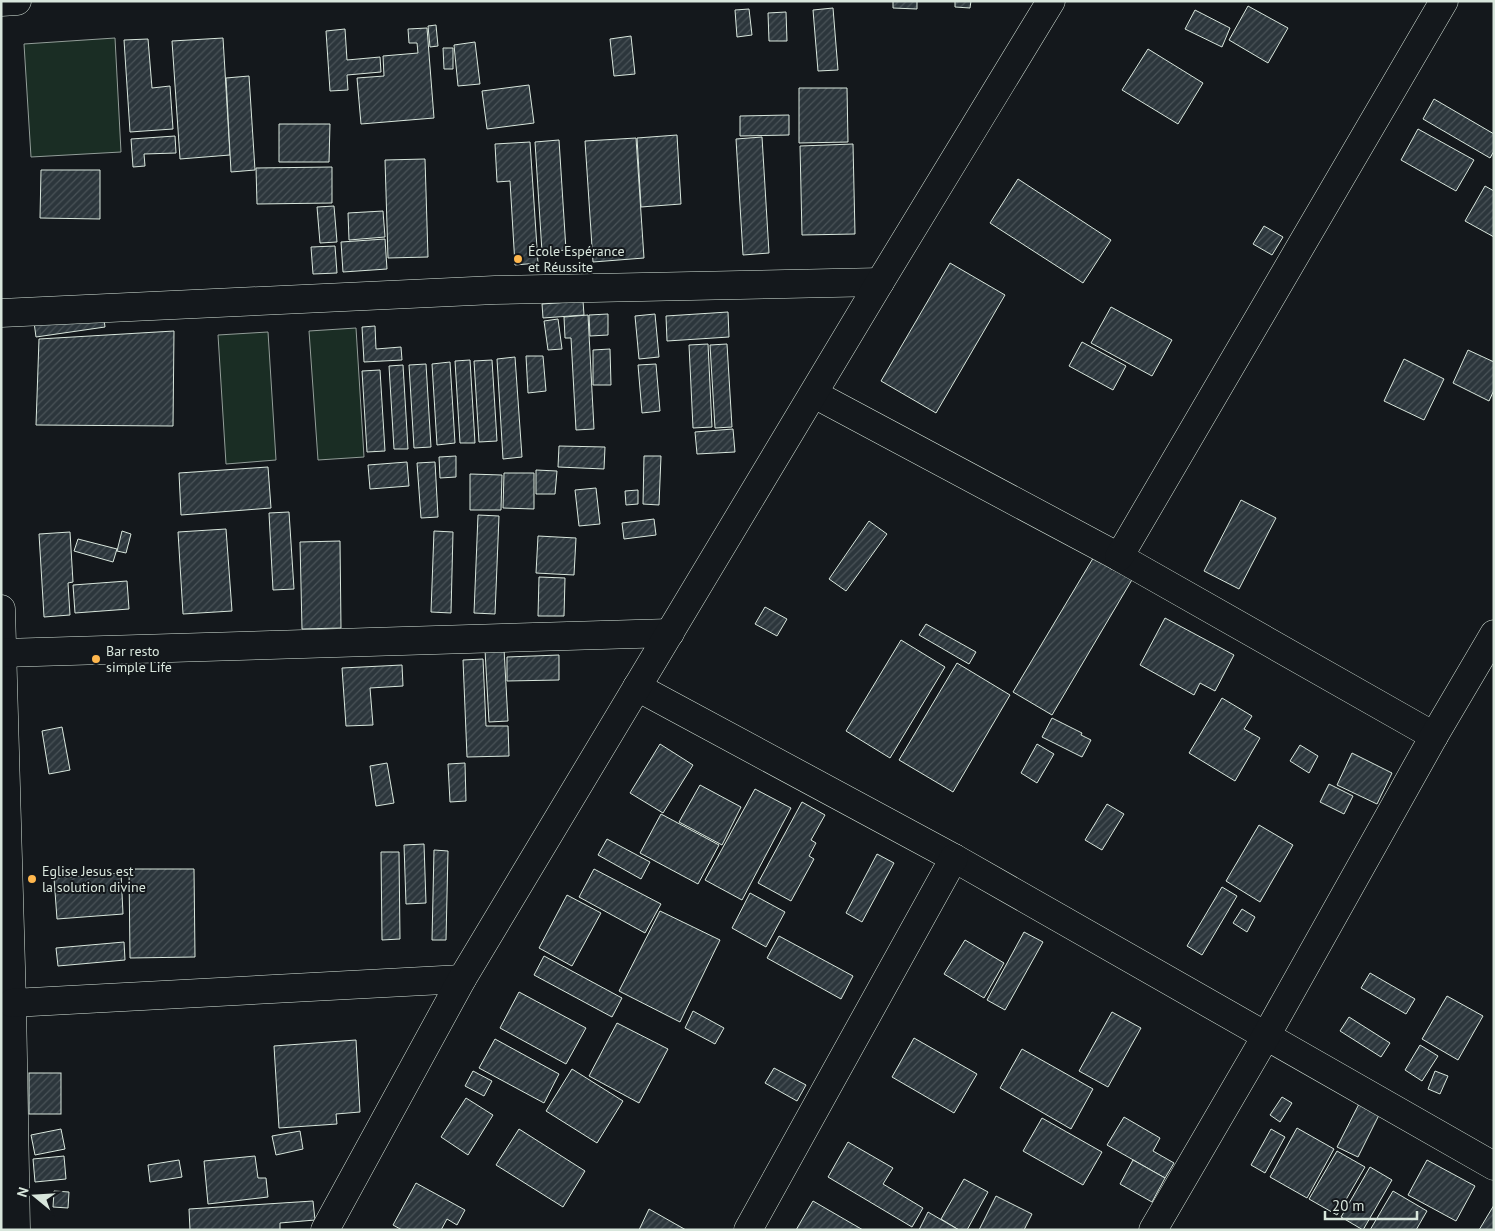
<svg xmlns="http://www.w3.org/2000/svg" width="1495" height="1231" font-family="'PT Sans',sans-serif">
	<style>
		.green { fill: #1a2d24; stroke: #939e99 }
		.building { fill: url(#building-hatch); stroke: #d8e6dc }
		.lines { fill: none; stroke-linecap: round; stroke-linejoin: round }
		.minor-casing { stroke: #d8e6dc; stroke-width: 29 }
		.minor { stroke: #14181c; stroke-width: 28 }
		.poi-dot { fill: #ffb74d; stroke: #14181c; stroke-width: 2 }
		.labels { text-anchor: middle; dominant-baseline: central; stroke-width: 4; stroke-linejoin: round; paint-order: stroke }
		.poi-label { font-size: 14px; fill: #d8e6dc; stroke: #14181c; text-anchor: start }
	</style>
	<defs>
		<pattern id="building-hatch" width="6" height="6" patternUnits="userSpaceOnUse" patternTransform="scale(1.25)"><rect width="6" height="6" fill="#2c363c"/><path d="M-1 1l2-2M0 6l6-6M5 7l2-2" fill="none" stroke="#4a5358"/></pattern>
	</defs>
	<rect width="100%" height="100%" fill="#14181c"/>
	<g class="green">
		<path d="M115,38L121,152L31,157L24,44Z"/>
		<path d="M356,328L364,457L318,460L309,331Z"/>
		<path d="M268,332L276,460L226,464L218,335Z"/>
	</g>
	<g class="building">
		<path d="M893,1H917V9L893,8Z"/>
		<path d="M955,1H971L970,8L955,7Z"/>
		<path d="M1248,6L1288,28L1268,63L1229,40Z"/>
		<path d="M833,8L838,70L818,71L813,10Z"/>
		<path d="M749,9L752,35L737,37L735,10Z"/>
		<path d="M1195,10L1230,28L1222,47L1185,29Z"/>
		<path d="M786,12L787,41H769L768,13Z"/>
		<path d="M436,25L438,46L430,47L428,26Z"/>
		<path d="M427,28L434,118L361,124L357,78L384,76L383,56L418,53L417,43H409L408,29Z"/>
		<path d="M345,29L347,60L380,57L381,72L347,75L348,90L330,91L326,31Z"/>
		<path d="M631,36L635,74L614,76L610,39Z"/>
		<path d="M223,38L230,155L180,159L172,41Z"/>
		<path d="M148,39L152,88L170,86L173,129L130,132L124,40Z"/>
		<path d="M475,42L480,84L458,86L454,45Z"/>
		<path d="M443,48H453V69H444Z"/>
		<path d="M1148,49L1203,83L1178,124L1122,90Z"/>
		<path d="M249,76L255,170L231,172L226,78Z"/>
		<path d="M529,85L534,123L487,129L482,91Z"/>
		<path d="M799,88H847L848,142L799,143Z"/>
		<path d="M1434,99L1494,134V151L1490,158L1423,119Z"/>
		<path d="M789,115V135L740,136V116Z"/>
		<path d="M279,124H330L329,162H279Z"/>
		<path d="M1418,129L1474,160L1456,191L1401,160Z"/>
		<path d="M677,135L681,204L641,207L637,138Z"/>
		<path d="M175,136L176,153L144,154L145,166L133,167L131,139Z"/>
		<path d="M762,137L769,253L743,255L736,139Z"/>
		<path d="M636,138L644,258L593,262L585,141Z"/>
		<path d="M559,140L566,250L542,252L535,142Z"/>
		<path d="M530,142L538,263L515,265L510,181L497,182L495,144Z"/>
		<path d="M853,144L855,234L802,235L800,146Z"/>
		<path d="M425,159L428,257L388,258L385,160Z"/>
		<path d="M332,167V203L257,204L256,168Z"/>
		<path d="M41,170H100V219L40,218Z"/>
		<path d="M1018,179L1111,240L1083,283L990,223Z"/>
		<path d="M1485,186L1494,191V237L1465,221Z"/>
		<path d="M334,206L337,242L320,243L317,207Z"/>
		<path d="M383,211L385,237L349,240L348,213Z"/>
		<path d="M1264,226L1283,237L1272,255L1253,244Z"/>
		<path d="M385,239L387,269L343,272L341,242Z"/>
		<path d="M335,246L337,273L313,274L311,247Z"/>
		<path d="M950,263L1005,295L936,413L881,381Z"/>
		<path d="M583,301L584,315L543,318L542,304Z"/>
		<path d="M1111,307L1172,340L1152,376L1091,343Z"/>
		<path d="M103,312L105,327L36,337L34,322Z"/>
		<path d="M728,312L729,337L667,341L666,316Z"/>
		<path d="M608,314V335L590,336L589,315Z"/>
		<path d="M655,314L659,357L639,359L635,316Z"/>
		<path d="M588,315L594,429L576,430L571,338H565L564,317Z"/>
		<path d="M558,319L562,349L548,350L544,321Z"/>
		<path d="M375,326L376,349L401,347L402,360L364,362L362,327Z"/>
		<path d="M174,331L173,426L36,425L39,339Z"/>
		<path d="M1082,342L1126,366L1113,390L1069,366Z"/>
		<path d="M708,344L712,427L693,428L689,345Z"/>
		<path d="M727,344L732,427L715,428L710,345Z"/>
		<path d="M610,349L611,385H593V350Z"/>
		<path d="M1468,350L1494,362V390L1489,401L1453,383Z"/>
		<path d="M526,356H543L546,391L528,393Z"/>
		<path d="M515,357L522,457L503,459L497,359Z"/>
		<path d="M1404,359L1444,379L1424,420L1384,401Z"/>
		<path d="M470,360L475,443H460L455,361Z"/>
		<path d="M492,360L497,441L479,442L474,361Z"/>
		<path d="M450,362L455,443L437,445L432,364Z"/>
		<path d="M426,364L431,447L414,448L409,365Z"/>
		<path d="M656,364L660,411L642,413L638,365Z"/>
		<path d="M403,365L408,449H394L389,366Z"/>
		<path d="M380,370L385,451L367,452L362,371Z"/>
		<path d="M733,429L735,452L697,454L695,432Z"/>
		<path d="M559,446L605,447L604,469L558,467Z"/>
		<path d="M456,456V477L440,478L439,457Z"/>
		<path d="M644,456H661L659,505L643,504Z"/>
		<path d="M407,462L409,486L370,489L368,465Z"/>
		<path d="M435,462L438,517L421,518L417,463Z"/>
		<path d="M268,467L271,508L181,515L179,473Z"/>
		<path d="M536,470L557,471L555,494H536Z"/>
		<path d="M504,473H534V509L503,508Z"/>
		<path d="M470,474L502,475L501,510H470Z"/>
		<path d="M596,488L600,524L579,526L575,490Z"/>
		<path d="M638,490V504L626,505L625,491Z"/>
		<path d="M1241,500L1276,518L1239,589L1204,571Z"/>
		<path d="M289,512L294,589L273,590L269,513Z"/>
		<path d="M478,515L499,516L495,614L474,613Z"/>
		<path d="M654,519L656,535L624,539L622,523Z"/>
		<path d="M869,521L887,534L846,591L829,579Z"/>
		<path d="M226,529L232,611L183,614L178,532Z"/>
		<path d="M122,531L131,534L126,553L117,551Z"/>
		<path d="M434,531L453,532L451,613L431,612Z"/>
		<path d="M70,532L73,582L68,583L70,615L44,617L39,534Z"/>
		<path d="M538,536L576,538L574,575L536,573Z"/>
		<path d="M78,539L117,549L113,562L74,551Z"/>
		<path d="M340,541L341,628L302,629L300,542Z"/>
		<path d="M1095,555L1133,578L1052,715L1013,692Z"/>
		<path d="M539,577L565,578L564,616H538Z"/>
		<path d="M127,581L129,609L75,613L73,585Z"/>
		<path d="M765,607L787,619L777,636L755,624Z"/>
		<path d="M1165,618L1234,655L1215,691L1200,683L1194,695L1140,665Z"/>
		<path d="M926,624L976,652L969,664L919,635Z"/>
		<path d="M901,640L945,667L890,758L846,731Z"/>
		<path d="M504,649L508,721L489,722L485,650Z"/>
		<path d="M559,655V680L507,681V657Z"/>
		<path d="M483,659L486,726H508L509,756L467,757L463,660Z"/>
		<path d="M957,663L1010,695L953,792L899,760Z"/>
		<path d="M402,665L403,686L370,688L373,725L346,726L342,668Z"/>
		<path d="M1222,698L1252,716L1244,729L1260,738L1235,781L1189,753Z"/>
		<path d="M1052,718L1082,733L1081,735L1091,740L1082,757L1042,737Z"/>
		<path d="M62,727L70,770L49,774L42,731Z"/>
		<path d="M660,744L693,765L663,813L630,793Z"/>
		<path d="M1037,744L1054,754L1037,783L1021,773Z"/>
		<path d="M1300,745L1318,756L1309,773L1290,761Z"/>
		<path d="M1352,753L1392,773L1377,804L1337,785Z"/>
		<path d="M387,763L394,803L376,806L370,766Z"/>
		<path d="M465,763L466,801L450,802L448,764Z"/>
		<path d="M1329,784L1353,796L1344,814L1320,802Z"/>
		<path d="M700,785L741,807L722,845L679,822Z"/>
		<path d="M755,789L791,808L742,900L705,880Z"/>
		<path d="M802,802L825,815L811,840L816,843L809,856L814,859L791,901L758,883Z"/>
		<path d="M1107,804L1124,814L1102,850L1085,840Z"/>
		<path d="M661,814L719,845L698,884L640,853Z"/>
		<path d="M1259,825L1293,845L1260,902L1226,881Z"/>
		<path d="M607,839L650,862L641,879L598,855Z"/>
		<path d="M424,844L426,903L406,904L404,845Z"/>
		<path d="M434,850L448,851L446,940H432Z"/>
		<path d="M381,852H399L400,939L382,940Z"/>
		<path d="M877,854L894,863L862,922L846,913Z"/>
		<path d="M129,869H194L195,957L130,958Z"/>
		<path d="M594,869L661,904L645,933L579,897Z"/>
		<path d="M121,873L123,914L57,919L54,878Z"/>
		<path d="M1222,887L1237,896L1202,955L1187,946Z"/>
		<path d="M750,893L785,912L766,947L732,928Z"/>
		<path d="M567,895L601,913L572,966L539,948Z"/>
		<path d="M1242,909L1255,917L1247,932L1233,923Z"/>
		<path d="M660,911L720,940L680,1022L619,991Z"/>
		<path d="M1024,932L1043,942L1005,1010L987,1000Z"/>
		<path d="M779,936L853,976L841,999L767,958Z"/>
		<path d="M965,940L1004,963L984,998L944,974Z"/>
		<path d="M124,942L125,960L58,966L56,948Z"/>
		<path d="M544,956L622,998L612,1017L534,975Z"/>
		<path d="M1370,973L1415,999L1406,1014L1361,988Z"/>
		<path d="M519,992L586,1028L566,1064L500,1028Z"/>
		<path d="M1447,996L1483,1016L1458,1060L1422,1039Z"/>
		<path d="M693,1011L724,1028L715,1044L685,1028Z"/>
		<path d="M1112,1012L1141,1028L1108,1087L1079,1071Z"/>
		<path d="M1349,1017L1390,1043L1381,1057L1340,1031Z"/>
		<path d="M617,1023L668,1049L639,1103L589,1076Z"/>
		<path d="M914,1038L977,1074L954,1113L892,1077Z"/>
		<path d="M495,1039L559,1074L544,1103L479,1068Z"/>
		<path d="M356,1040L360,1112L336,1114L337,1124L279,1128L274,1046Z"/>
		<path d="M1420,1045L1438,1056L1422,1081L1405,1070Z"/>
		<path d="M1022,1049L1093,1089L1071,1129L1000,1088Z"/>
		<path d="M774,1068L806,1085L797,1101L765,1083Z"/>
		<path d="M572,1069L623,1101L597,1143L546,1111Z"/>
		<path d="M473,1071L492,1081L484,1096L465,1086Z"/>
		<path d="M1435,1071L1448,1076L1440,1094L1428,1089Z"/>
		<rect x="29" y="1073" width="32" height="41"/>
		<path d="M1282,1097L1292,1103L1280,1122L1270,1115Z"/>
		<path d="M466,1098L493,1115L468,1155L441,1137Z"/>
		<path d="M1360,1102L1380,1113L1358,1157L1337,1147Z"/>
		<path d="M1124,1117L1160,1138L1153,1151L1174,1163L1165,1178L1107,1145Z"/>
		<path d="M1042,1118L1102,1152L1083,1185L1023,1151Z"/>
		<path d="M1297,1128L1334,1149L1307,1198L1270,1177Z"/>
		<path d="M61,1129L65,1149L35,1155L31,1135Z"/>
		<path d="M519,1129L585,1171L563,1207L496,1165Z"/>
		<path d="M1271,1129L1285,1137L1265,1173L1251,1165Z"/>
		<path d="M300,1131L303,1149L276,1155L272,1136Z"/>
		<path d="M848,1142L893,1168L883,1184L923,1208L912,1227L828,1177Z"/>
		<path d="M1337,1151L1365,1167L1337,1215L1309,1199Z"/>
		<path d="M64,1156L66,1179L35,1182L33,1159Z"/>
		<path d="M255,1156L258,1178H266L268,1197L208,1204L204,1161Z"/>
		<path d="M179,1160L182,1177L150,1182L148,1165Z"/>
		<path d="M1133,1160L1165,1178L1152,1202L1120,1184Z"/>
		<path d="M1427,1160L1475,1186L1456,1221L1408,1195Z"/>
		<path d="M1370,1167L1392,1180L1363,1230L1341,1217Z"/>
		<path d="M964,1179L988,1192L967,1230H959L941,1219Z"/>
		<path d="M416,1183L465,1210L457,1225L447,1219L441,1230H402L393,1225Z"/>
		<path d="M54,1191L69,1192L68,1208L53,1207Z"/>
		<path d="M1393,1191L1427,1211L1416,1230H1370Z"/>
		<path d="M996,1196L1032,1214L1024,1230H979Z"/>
		<path d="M313,1201L315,1220L280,1223V1230H190L189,1209Z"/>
		<path d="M813,1201L863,1230H796Z"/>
		<path d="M1494,1205V1230H1479Z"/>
		<path d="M649,1209L686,1230H639Z"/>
		<path d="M928,1212L959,1230H919Z"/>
	</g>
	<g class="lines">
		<g class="minor-casing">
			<g id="minor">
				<path d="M1,2L17,1"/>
				<path d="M1,313L495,290L880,282"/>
				<path d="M814,394L1119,557L1434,736"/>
				<path d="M1119,557L1444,1"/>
				<path d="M1,609L12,1003L16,1230"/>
				<path d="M3,653L670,633"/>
				<path d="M637,687L954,858L1494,1166"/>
				<path d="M12,1003L462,979"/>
				<path d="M325,1230L462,979L880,282L1051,1"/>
				<path d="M748,1230L954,858"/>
				<path d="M1153,1230L1266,1036L1434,736L1494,634"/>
			</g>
		</g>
		<use href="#minor" class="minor"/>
	</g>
	<g class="poi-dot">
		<circle cx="518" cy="259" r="5"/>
		<circle cx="96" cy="659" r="5"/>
		<circle cx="32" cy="879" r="5"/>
	</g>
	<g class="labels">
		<g class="poi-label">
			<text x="528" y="251">École Espérance<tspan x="528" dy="16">et Réussite</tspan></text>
			<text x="106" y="651">Bar resto<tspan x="106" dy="16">simple Life</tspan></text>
			<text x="42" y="871">Eglise Jesus est<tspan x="42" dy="16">la solution divine</tspan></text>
		</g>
	</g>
	<rect width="1495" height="1231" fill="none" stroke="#d8e6dc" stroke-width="5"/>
	<g transform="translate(35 1196) rotate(288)" stroke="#14181c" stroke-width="4" paint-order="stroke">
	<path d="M0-4L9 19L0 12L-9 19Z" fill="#d8e6dc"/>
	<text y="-8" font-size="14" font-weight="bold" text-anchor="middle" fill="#d8e6dc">N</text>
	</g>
	<path d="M1325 1211v8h92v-8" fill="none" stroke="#d8e6dc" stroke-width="2.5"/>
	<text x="1332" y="1211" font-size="15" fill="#d8e6dc" stroke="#14181c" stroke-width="4" paint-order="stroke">20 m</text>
</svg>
